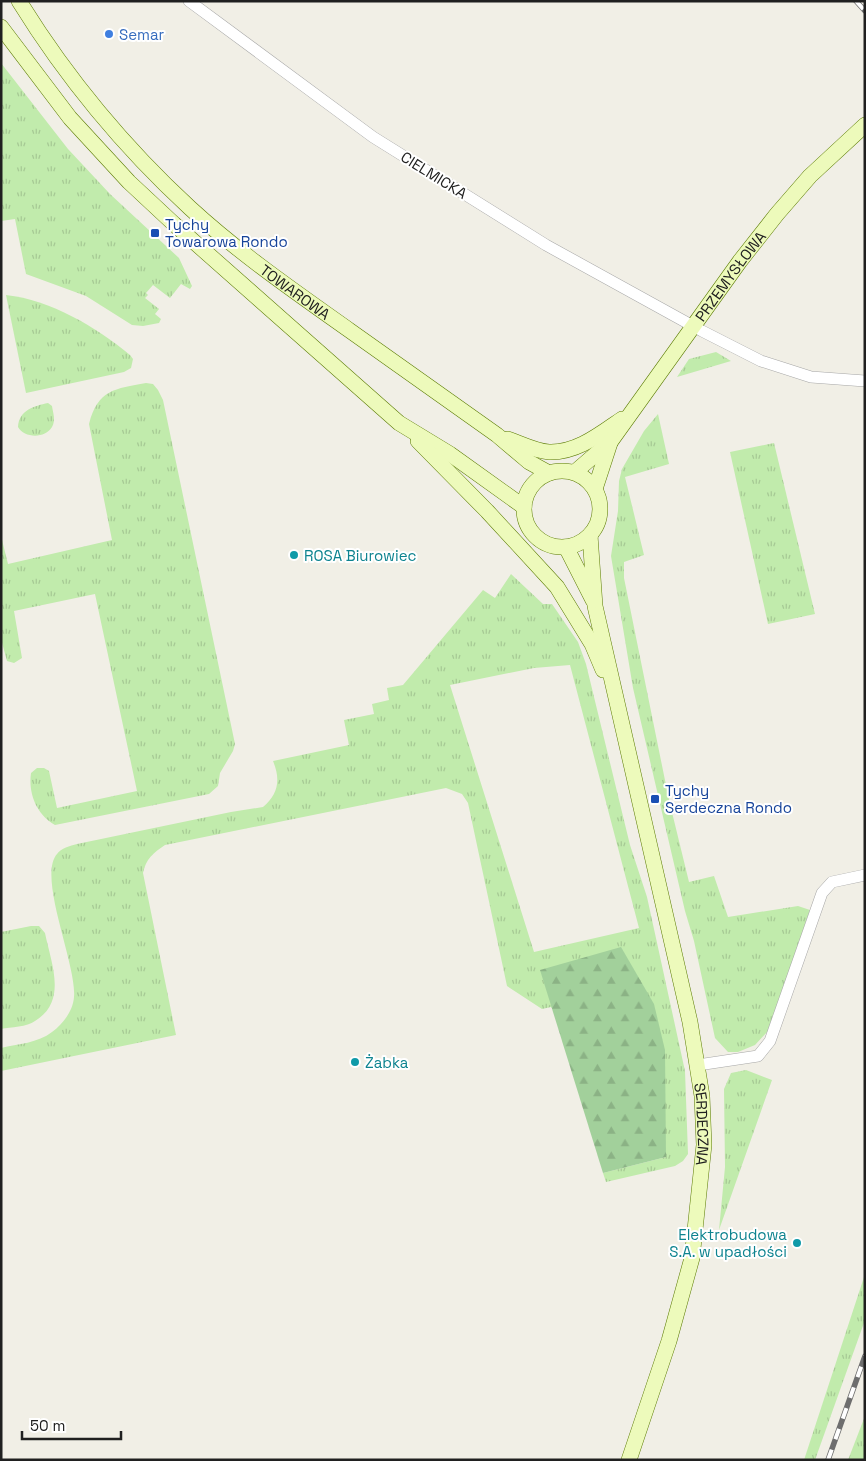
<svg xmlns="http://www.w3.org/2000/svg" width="866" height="1461" font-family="'Space Grotesk',sans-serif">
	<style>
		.grass { fill: url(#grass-tufts); fill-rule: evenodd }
		.forest { fill: url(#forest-firs) }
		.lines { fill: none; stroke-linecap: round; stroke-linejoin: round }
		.street-casing { stroke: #a7a7a7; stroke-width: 12 }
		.secondary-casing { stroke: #5b7b03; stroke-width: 16 }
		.street { stroke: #fff; stroke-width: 11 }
		.secondary { stroke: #edfabb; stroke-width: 15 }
		.rail-casing { stroke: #6e6e6e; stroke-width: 5.5 }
		.rail { stroke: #fff; stroke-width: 4; stroke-dasharray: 11; stroke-linecap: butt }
		.shop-dot { fill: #3f7fe0; stroke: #fff; stroke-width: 2 }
		.transit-dot { fill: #1a4fb4; stroke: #fff; stroke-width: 2 }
		.culture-dot { fill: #0f9aa8; stroke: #fff; stroke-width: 2 }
		.labels { text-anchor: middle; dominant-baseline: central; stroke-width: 4; stroke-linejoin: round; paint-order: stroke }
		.shop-label { font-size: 15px; fill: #366cbe; stroke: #fff; text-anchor: start }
		.street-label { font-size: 15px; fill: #202020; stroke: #fff }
		.transit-label { font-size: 15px; fill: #164399; stroke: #fff; text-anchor: start }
		.culture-label { font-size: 15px; fill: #0d838f; stroke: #fff; text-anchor: start }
	</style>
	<defs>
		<pattern id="grass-tufts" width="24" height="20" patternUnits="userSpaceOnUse" patternTransform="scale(1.25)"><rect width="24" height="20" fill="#c1ebac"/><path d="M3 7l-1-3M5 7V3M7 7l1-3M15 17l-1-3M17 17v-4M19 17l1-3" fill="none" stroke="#a6c994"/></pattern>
		<pattern id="forest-firs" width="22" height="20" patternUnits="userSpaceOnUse" patternTransform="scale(1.25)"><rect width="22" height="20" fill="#a2d09b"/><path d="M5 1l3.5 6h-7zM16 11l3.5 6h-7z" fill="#8bb285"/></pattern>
	</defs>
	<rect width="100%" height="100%" fill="#f1efe6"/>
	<g class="grass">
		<path d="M1,63L68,149L110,194L179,258L192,286L190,289L181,284L170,298L153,285L146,293L148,295L145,298L159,309L155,314L161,319L159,323L143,326L132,325L86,296L26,274L15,219L1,221Z"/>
		<path d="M6,295C51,300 96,327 130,355L133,359L131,368L124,372L26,393Z"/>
		<path d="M716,352L731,361L677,377L689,359Z"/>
		<path d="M146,383L153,384L158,390L163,400L235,744L233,751L220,773L218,786L209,794L55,825C37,815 28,794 31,773L37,768H44L49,771L57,808L137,791L95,594L14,611L22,658L14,663L7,661L1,639V536L8,564L112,540L89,424C98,389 115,389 146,383Z"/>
		<path d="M48,403L52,406C53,413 56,420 52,427C45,439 24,438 18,427C19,410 34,406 48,403Z"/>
		<path d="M658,414L669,464L625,477L644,555L624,562V578L669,800L689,882L714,876L728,917L798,906L810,910L769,1030L755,1045L738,1052H728L715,1038L694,941L685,911L633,688L611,556L618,511L619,481L622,469L644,431Z"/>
		<path d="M774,443L815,614L768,624L730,452Z"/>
		<path d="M511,574L543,604H552L578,642L586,664L630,845L647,897L685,1071L688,1154L683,1161L675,1166L606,1182L603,1173L666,1157L551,1007L542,1009L507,986L468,803L462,794L446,788L165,845C153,853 146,859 143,873L176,1035L1,1071V1048C18,1044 38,1043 52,1032C63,1024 73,1011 74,997C77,965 37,877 57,854C61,848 70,846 77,844L231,812L263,807C278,794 281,780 273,761L349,745L344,720L374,714L372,704L389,700L387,688L403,685L483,590L495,598ZM570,665L639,928L534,952L450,685L534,668Z"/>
		<path d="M31,926H39L45,933C51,963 68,1001 35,1021C27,1027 11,1027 1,1029V932Z"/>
		<path d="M746,1070L772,1080L719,1230L725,1167L724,1089L731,1073Z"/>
		<path d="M865,1274V1320L815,1460H804Z"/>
		<path d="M865,1416V1460H848Z"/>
	</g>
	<path class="forest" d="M621,947L654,1004L665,1050L666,1157L603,1173L540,970Z"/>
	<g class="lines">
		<g class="street-casing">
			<g id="street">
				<path d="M189,1L373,137L546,245L702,331L761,361L811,377L865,381"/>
				<path d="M698,1065L758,1056L770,1041L822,893L832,882L865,875"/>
			</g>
		</g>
		<g class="secondary-casing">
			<g id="secondary">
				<path id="s1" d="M19,1C66,77 125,148 190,208C239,253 294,291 349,330C398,365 447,400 497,435L529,462L549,473"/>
				<path d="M1,27L70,118L129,182L174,224L399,423L450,454L524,507"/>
				<path d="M508,439C520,443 535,451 549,452C577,453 600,434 622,419"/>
				<path d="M418,441L487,511L557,587L592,644L603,670"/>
				<circle cx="562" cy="509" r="38"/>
				<path id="s2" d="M575,472L611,441L740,261L777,214L810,176L865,125"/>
				<path d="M595,489L610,443"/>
				<path id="s3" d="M590,535L595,606L690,1022L702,1096L704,1145L692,1258L669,1341L629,1460"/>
				<path d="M566,547L593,600"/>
			</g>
		</g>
		<use href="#street" class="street"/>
		<use href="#secondary" class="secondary"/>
		<g class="rail-casing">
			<g id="rail">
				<path d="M856,1L865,11"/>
				<path d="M828,1460L865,1356"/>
			</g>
		</g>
		<use href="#rail" class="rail"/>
	</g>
	<circle class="shop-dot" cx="109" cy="34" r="5"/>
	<g class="transit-dot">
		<rect x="150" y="228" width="10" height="10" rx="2.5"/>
		<rect x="650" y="794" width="10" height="10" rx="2.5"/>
	</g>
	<g class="culture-dot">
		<circle cx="294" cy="555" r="5"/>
		<circle cx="355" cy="1062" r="5"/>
		<circle cx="797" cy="1243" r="5"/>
	</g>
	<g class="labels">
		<g class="shop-label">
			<text x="119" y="34">Semar</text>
		</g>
		<g class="street-label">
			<text transform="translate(434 175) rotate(32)">CIELMICKA</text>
			<text stroke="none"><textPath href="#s2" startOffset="251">PRZEMYSŁOWA</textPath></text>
			<text stroke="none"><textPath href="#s1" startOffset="404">TOWAROWA</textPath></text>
			<text stroke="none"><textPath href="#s3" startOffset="601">SERDECZNA</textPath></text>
		</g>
		<g class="transit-label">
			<text x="165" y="224">Tychy<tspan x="165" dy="17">Towarowa Rondo</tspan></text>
			<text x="665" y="790">Tychy<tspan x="665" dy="17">Serdeczna Rondo</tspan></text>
		</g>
		<g class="culture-label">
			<text x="304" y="555">ROSA Biurowiec</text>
			<text x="365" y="1062">Żabka</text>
			<text x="787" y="1234" text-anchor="end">Elektrobudowa<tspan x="787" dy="17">S.A. w upadłości</tspan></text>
		</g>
	</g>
	<rect width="866" height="1461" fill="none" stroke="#202020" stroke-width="5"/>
	<path d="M22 1431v8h99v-8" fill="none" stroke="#202020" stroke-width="2.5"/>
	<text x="30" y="1431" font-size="15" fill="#202020" stroke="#ffffff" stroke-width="4" paint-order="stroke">50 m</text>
</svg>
